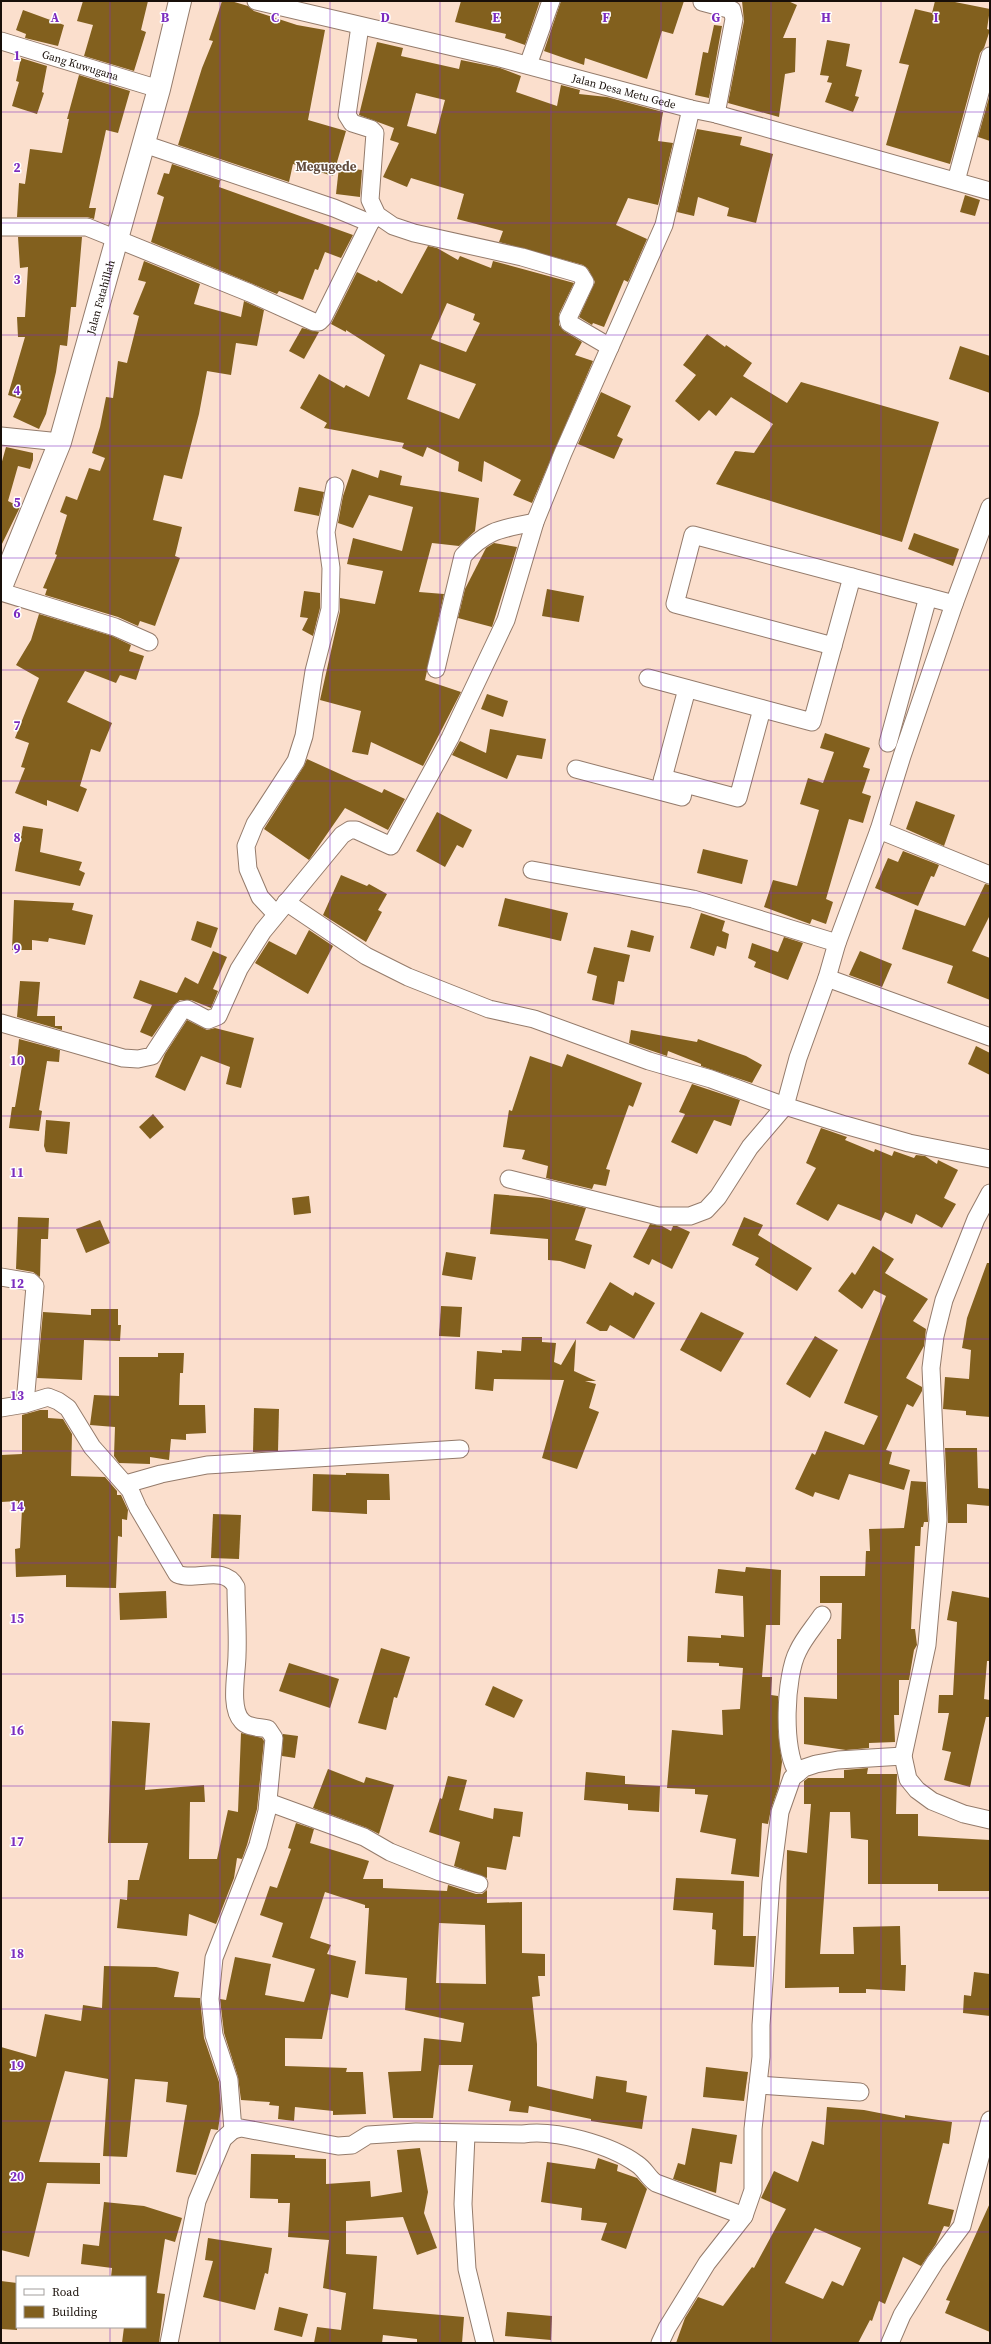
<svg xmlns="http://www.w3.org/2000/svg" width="991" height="2344" font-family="'Source Serif 4',serif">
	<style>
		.building { fill: #82601e; fill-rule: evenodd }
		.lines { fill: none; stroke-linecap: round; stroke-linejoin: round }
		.street-casing { stroke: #947b6b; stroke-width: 19 }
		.secondary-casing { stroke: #947b6b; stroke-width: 24 }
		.street { stroke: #fff; stroke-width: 17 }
		.secondary { stroke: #fff; stroke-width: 22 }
		.grid { fill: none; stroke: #7b2cbf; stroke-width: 1; stroke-opacity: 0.55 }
		.labels { text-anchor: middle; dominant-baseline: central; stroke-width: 3; stroke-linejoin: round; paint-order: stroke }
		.street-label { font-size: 11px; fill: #180f09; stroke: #fff }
		.quarter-label { font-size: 13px; font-weight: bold; fill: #624b3c; stroke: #fff }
		.grid-label { font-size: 13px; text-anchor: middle; font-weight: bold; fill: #7b2cbf; stroke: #fff; stroke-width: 3; stroke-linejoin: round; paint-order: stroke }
	</style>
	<rect width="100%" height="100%" fill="#fbdfcd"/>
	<g class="building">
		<path d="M83,1H148L141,30L146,32L134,71L84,56L93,25L77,21Z"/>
		<path d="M222,1H231L248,6L254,11L297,25L325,30L308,120L346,131L333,176L293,164L289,182L178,145L202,68L213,41L209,40Z"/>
		<path d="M461,1H540L525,45L505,38L506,34L455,22Z"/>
		<path d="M561,1H684L673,34L662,31L647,79L585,58L584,65L544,51Z"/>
		<path d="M742,1H788L797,5L783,38H796L795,72L785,74L779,117L728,103L744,21Z"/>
		<path d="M935,1H950L990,9L987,29L990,30L984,48L980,53L950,164L886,145L909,65L899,63L915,9L932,13Z"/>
		<path d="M23,10L64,25L58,46L25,38L26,34L16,30Z"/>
		<path d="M714,25L722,26L709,98L695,95L703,52L708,53Z"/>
		<path d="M827,40L850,44L846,66L862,70L855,96L859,97L853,112L825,102L832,83L827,82L829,76L820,75Z"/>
		<path d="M377,42L403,48L401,56L459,69L461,60L500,68L521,76L516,92L557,106L561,85L580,90L579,94L607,97L663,112L658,141L673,143L658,205L628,198L616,225L647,239L628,282L624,280L604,327L593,323L592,325L579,317L595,282L588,269L583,265L499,242L503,231L457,219L464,194L411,178L407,187L383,177L399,143L390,140L394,128L359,115ZM416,93L445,100L436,134L407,126Z"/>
		<path d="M21,58L47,66L42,92L44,93L37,114L12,106L19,82L16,81Z"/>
		<path d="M79,75L130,91L118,133L106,130L89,208H96L94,219L87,217H17L19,183L25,184L30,149L62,153L69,119H67Z"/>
		<path d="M990,94V141L978,137Z"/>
		<path d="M697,129L742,137L740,145L773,154L756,223L727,216L729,208L698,197L694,216L677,212Z"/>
		<path d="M172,164L222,181H220L219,187L353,235L341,258L325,252L318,270L315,269L303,300L279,291L277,294L151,242L164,197L157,194L164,173L169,174Z"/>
		<path d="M339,167L362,170L360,197L336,194Z"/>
		<path d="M965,195L980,200L975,216L960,212Z"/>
		<path d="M18,237H82L76,307H71L67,346L60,345L56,372L46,414L39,429L13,417L21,399L8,395L25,337H18L17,317H25L28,267L20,268Z"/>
		<path d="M428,246L437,248L458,260L460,256L491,268L493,261L574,283L559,314V325L564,331L582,342L575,355L593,361L532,503L513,495L521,480L484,461L482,482L458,471L459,462L427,447L423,457L402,448L404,443L324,428L327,423L300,408L319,374L344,388L346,385L369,397L385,355L346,330V332L331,324L357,272L377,282L378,280L402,294ZM447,303L475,314L473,320L480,323L466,352L431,339ZM420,364L476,384L459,419L407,399Z"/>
		<path d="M144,261L200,284L194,304L241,317L244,301L264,310L257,346L236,343L231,375L207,371L199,414L182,479L164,475L153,520L182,527L175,556L180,558L155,626L140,621L138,626L118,617L45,595L47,589L43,588L57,555L55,554L67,515L60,512L66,496L77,500L89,468L100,471L105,458L92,453L100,427L106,397L113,398L118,361L127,363L139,316L133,314L146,282L138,280Z"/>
		<path d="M302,328L319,332L304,359L289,351Z"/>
		<path d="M707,334L725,347L726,345L752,363L743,376L787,403L801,382L939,422L902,542L716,484L735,451L754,453L773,424L731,397L716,416L709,410L699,421L675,401L696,375L683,365Z"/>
		<path d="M960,346L990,356V393L949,379Z"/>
		<path d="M601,392L631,406L617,436L623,439L614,459L578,444Z"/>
		<path d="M6,447L33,453V460L30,469L18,466L8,501L20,507L1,546V465Z"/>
		<path d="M352,469L378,478L380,470L402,476L400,485L479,498L475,531L459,546L432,543L419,592L444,594L425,680L461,692L423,766L371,742L368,755L352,752L361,711L320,700L340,611V598L375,604L383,571L347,564L353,538L402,551L413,507L369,495L353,528L338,523L343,496Z"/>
		<path d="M299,487L324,492L319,516L294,511Z"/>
		<path d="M914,533L959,549L953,566L908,549Z"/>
		<path d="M494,543L517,547L492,627L458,618L465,589L486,548Z"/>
		<path d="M547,589L584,596L579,622L542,616Z"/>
		<path d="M304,591L320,593V608L313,636L302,630L308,618L300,617Z"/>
		<path d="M39,614L112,636L131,645L129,651L144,656L136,680L120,675L116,683L85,671L67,702L112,723L100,752L91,749L80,786L87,789L78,812L47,800V806L15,793L25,768L21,767L29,743L15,738L39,678L16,665L31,640Z"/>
		<path d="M487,694L508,701L503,717L481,709Z"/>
		<path d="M490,729L546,739L542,759L517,755L507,779L452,755L460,741L486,753Z"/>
		<path d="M825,733L870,748L863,767L870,769L862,793L871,796L863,823L849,819L826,899L833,902L826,924L812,919L810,924L764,907L773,880L797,886L819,810L800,804L808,778L823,783L834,752L820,748Z"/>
		<path d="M307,759L382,793L384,789L405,799L388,830L345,808L309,860L264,829L304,766Z"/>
		<path d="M916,801L955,815L944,846L906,829Z"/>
		<path d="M437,812L472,830L463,848L457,845L445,867L416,851Z"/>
		<path d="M23,826L43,829L40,852L82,862L79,870L85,873L80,886L15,871Z"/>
		<path d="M703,849L748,860L742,884L697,873Z"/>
		<path d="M903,851L939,865L934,877L931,876L918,906L875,888L888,858L898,862Z"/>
		<path d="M341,875L367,886L369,884L387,894L378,910L382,912L366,942L323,915Z"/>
		<path d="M985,884L990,885V915L972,951L990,958V1000L947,983L953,966L902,949L915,909L965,926Z"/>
		<path d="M505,898L568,913L561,941L498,926Z"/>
		<path d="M14,900L74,903L72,910L93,915L85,945L49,938L48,942L32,940V950H12Z"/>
		<path d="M701,913L725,921L722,931L729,934L726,949L717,946L714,956L690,948Z"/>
		<path d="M197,921L218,928L211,948L191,940Z"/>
		<path d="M309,930L333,946L308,994L255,963L269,941L296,955Z"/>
		<path d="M631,930L654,936L650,952L627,947Z"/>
		<path d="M784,937L803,943L788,980L754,967L756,962L748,958L752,943L778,952Z"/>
		<path d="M594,947L630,955L624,982L618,981L614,1005L592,1000L597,976L587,973Z"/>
		<path d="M213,951L227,957L213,989L218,991L211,1008L191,1000H180L174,1005L152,1037L140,1032L152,1005L133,998L140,980L177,993L185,977L198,984Z"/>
		<path d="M860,951L892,964L882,987L849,975Z"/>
		<path d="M20,981L40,982L37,1016H55V1026H62V1030L17,1017Z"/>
		<path d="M187,1020L207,1030L215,1028L254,1038L241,1088L226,1084L230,1067L201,1056L185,1091L155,1077L165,1054Z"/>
		<path d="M631,1030L697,1042L698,1039L746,1056L762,1065L752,1083L701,1066V1064L668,1051L667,1056L629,1043Z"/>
		<path d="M19,1039L60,1050L59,1062L47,1061L39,1110L42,1111L39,1131L9,1128L12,1107H15L23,1060L17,1059Z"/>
		<path d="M976,1046L990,1053V1075L968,1064Z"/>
		<path d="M567,1054L642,1083L633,1107L629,1105L606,1169L610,1170L606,1186L594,1184L592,1189L546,1178L548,1166L522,1159L525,1150L503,1147L509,1110L512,1111L530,1056L562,1067Z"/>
		<path d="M692,1084L740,1100L731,1126L714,1120L697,1154L671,1142L685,1114L679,1112Z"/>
		<path d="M153,1114L164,1127L150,1139L139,1127Z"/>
		<path d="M46,1120L70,1122L67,1154L46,1152L44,1146Z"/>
		<path d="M821,1128L847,1137L845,1140L874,1152L875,1149L892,1156L894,1151L914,1158L916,1155L925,1156L937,1164L938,1160L958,1170L944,1198L956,1204L942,1228L916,1214L912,1224L885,1212L881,1221L838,1204L828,1221L796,1204L816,1168L806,1163Z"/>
		<path d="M494,1194L542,1198L586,1208L575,1240L592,1245L585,1269L560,1261L548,1260V1239L490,1234Z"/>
		<path d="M309,1196L311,1213L294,1215L292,1198Z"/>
		<path d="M18,1217L49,1218L48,1239H41L40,1277L33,1272L16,1269Z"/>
		<path d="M744,1217L763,1225L758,1235L812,1268L797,1291L755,1265L759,1258L732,1245Z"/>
		<path d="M100,1220L110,1243L86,1253L76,1229Z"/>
		<path d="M650,1224L662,1226L671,1231L673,1226H677L690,1232L672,1269L652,1259L649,1265L633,1257Z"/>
		<path d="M873,1246L894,1259L885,1273L928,1299L913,1321L926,1329L924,1346L906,1378L922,1387V1391L913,1407L907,1404L886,1450L892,1452L889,1464L910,1470L904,1490L849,1474L839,1500L815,1492L813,1497L795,1489L812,1453L815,1455L825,1431L864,1445L878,1416L844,1403L886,1296L874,1290L862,1309L838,1291L852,1272L855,1275Z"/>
		<path d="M446,1252L476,1257L472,1280L442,1275Z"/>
		<path d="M987,1263H990V1417L966,1415V1411L943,1409L945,1377L969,1379L971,1350L962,1348L967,1318Z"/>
		<path d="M610,1282L633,1296L635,1292L655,1303L634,1339L610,1325L607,1331H600L586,1323Z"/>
		<path d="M441,1306L462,1307L460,1337L439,1336Z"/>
		<path d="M91,1309H118V1325H121L120,1341L84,1340L82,1380L37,1378L43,1312L91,1315Z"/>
		<path d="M701,1312L744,1333L721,1372L680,1350Z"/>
		<path d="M815,1336L838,1350L810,1398L786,1384Z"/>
		<path d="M522,1337H542V1342L556,1343L554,1362L561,1365L576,1339L574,1371L596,1381H585L596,1384L589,1408L599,1412L577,1469L542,1458L564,1380L494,1379L493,1391L475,1389L477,1351L502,1353V1350L521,1351Z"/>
		<path d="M158,1353H184L183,1373H180L179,1405H205L206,1433L186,1434V1440L171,1439L169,1460L150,1457V1464L119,1463L114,1456L115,1427L90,1425L94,1395L119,1396V1357H158Z"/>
		<path d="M254,1408L279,1409L278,1451L253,1452Z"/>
		<path d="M40,1410H48V1418L63,1419L72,1434L71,1476L105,1477L117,1491V1495H121L128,1510L127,1520L122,1519V1537L118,1536L116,1588L66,1587V1575L16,1577L15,1549L20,1548L22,1509H18V1501L1,1502V1455L22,1454V1415Z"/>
		<path d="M945,1448H977L978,1488L990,1489V1506L967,1504V1523H948Z"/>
		<path d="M346,1473L389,1474L390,1500H367V1514L312,1511L313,1474L346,1475Z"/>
		<path d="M911,1481L926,1482L928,1520V1522H924L923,1527H921L920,1546H915L911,1629H915L917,1645L914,1650L909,1680H899V1715H894L895,1742L869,1743V1748L846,1750L804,1744V1697L837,1699V1639H841L842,1603H820V1576H865L866,1551H870L869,1529L904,1528Z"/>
		<path d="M213,1514L241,1515L239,1559L211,1558Z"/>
		<path d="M746,1567L781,1570L780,1625H766L762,1677H772L771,1695L778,1696V1732L782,1762L779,1786L771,1809L768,1824L762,1823L759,1877L731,1874L736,1839L700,1832L708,1795L695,1794V1789L667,1788L672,1730L723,1735L722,1710L740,1709L743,1668L719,1666V1663L687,1662L688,1636L721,1638V1635L744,1637L743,1596L715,1593L718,1569L745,1572Z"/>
		<path d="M166,1591L167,1618L120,1620L119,1593Z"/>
		<path d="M952,1591L990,1598V1661H987L984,1699L990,1700V1717H986L970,1787L944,1780L951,1752L942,1750L949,1713H938L939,1695H953L957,1622L947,1620Z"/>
		<path d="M381,1648L410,1657L397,1698L394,1697L386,1730L358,1723Z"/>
		<path d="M289,1663L339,1679L330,1708L279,1691Z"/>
		<path d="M493,1686L523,1700L514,1718L485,1705Z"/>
		<path d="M112,1721L150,1723L145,1790L204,1785L205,1802H190L189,1859H217L228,1810L238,1812L241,1733L262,1738L264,1741L257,1809L247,1845L242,1859L237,1858L234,1878L216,1924L189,1914L187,1936L117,1928L120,1899L127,1900L128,1880H139L148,1843H108Z"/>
		<path d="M283,1734L298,1736L295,1758L282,1756Z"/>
		<path d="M868,1768L867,1774H897L896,1814H918V1836L990,1840V1891H938V1884H868V1840L851,1838L850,1812H830L820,1954H854L853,1927L900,1926L901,1965H906L905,1991L866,1989V1993H839V1987L785,1988L787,1850L807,1853L811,1804H804V1781L808,1778H844V1770Z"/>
		<path d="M328,1769L364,1783L366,1777L394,1785L379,1834L367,1828L313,1808Z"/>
		<path d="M586,1772L625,1776V1784L660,1786L659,1812L628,1810V1804L584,1800Z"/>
		<path d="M448,1776L467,1780L459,1810L493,1819L494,1808L523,1812L520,1837L513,1836L506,1870L487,1867V1878L454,1866L460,1842L429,1832L440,1798L442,1799Z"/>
		<path d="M296,1823L314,1829L310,1843L369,1861L363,1879H383V1888L447,1891L448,1885L476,1894H482L487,1890V1903L522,1902V1953L545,1954V1976H538L540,1996L532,1997L537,2044V2086L593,2099L596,2076L627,2081L626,2092L647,2096L642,2129L591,2121V2119L529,2106L528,2113L509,2111L511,2101L468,2091L473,2065H439L433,2118H393L388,2072L421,2071L424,2038L461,2042L464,2023L405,2010L407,1978L365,1974L369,1908H365V1905L325,1892L310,1938L331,1945L327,1954L356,1961L348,1998L331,1994L322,2039L285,2038V2066L347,2068L346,2072H363L366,2114L333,2115V2111L295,2107L294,2121L278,2119L279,2106L269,2105L270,2102L241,2100L238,2077L224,2033L220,1999L226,2000L235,1957L271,1964L265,1995L304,2002L315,1969L272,1957L283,1923L260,1915L270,1886L277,1888L291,1849L288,1848ZM439,1923L485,1925L486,1984L436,1983Z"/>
		<path d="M676,1878L744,1881L743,1936H756L754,1967L714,1965L716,1930L712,1929L713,1913L673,1910Z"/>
		<path d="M104,1966L156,1967L179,1972L174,1997L200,1998L204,2038L219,2082L221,2109L218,2130L211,2129L196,2175L176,2172L187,2105L166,2102L168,2082L135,2079L127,2157L103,2156L108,2079L65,2071L39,2162L100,2163V2184L47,2183L29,2257L1,2250V2047L36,2057L45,2014L81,2021L83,2005L102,2008Z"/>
		<path d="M974,1972L990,1974V2016L963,2013L964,1995L971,1996Z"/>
		<path d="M706,2067L748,2072L744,2101L703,2097Z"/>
		<path d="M827,2107L864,2110L905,2118V2115L952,2122L949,2144L943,2143L928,2204L954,2210L950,2225L949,2227L944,2226L936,2244L921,2266L903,2257L885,2304L879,2301L872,2321L870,2320L858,2343H676L685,2318L698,2297L723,2306L752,2267L754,2268L786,2209L761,2198L774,2171L798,2182L812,2141L824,2145ZM815,2228L861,2248L843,2286L832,2281L823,2299L785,2283Z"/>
		<path d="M692,2128L737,2135L732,2164L720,2162L716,2193L673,2179L678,2163L685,2165Z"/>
		<path d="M420,2148L428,2192L424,2213L437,2248L417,2255L403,2217L346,2221V2254L377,2256L373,2309L464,2317L462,2343H417V2339L383,2335L382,2343H314L317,2327L341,2330L346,2293L323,2288L329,2240L288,2237L290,2203H278V2199L250,2198L251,2154L295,2155V2158L326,2159V2184L370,2181L371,2197L402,2192L397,2150Z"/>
		<path d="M598,2158L618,2165L617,2171L637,2178L647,2189L626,2249L601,2240L607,2223L581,2220L582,2208L541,2202L547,2162L595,2169Z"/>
		<path d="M104,2202L144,2206L182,2218L175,2242L165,2239L157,2293L165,2294L159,2343H122L124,2327H145V2277H111L112,2268L81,2264L83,2244L99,2246Z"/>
		<path d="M990,2203V2332L945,2313L950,2301L946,2300Z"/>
		<path d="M208,2238L272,2248L268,2274L265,2273L255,2310L203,2297L213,2261L205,2260Z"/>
		<path d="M1,2281L17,2283V2330L1,2329Z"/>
		<path d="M279,2307L308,2314L302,2337L274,2330Z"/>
		<path d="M507,2312L552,2316L551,2340L505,2336Z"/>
	</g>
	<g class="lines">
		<g class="street-casing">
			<g id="street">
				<path id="s1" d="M256,1L500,58L691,109L716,114L990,191"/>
				<path d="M702,2L732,10L734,19L716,114"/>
				<path d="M360,26L347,115L352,123L371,129L375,133L370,200L377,215L393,226L414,233L522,257L580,274L585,282L568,318L569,323L610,347"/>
				<path id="s2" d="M1,41L159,89"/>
				<path d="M528,65L551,1"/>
				<path d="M144,144L334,208L370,223"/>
				<path d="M956,181L990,56"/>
				<path d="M1,227H87L250,293L314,322H319L323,318L370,223L377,215"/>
				<path d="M1,436L60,442"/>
				<path d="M1,592L115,627L149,642"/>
				<path d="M833,646L675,604L693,535L954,604"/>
				<path d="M436,669L463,556C487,529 502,529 535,522"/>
				<path d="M648,678L812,722L852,577"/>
				<path d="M888,743L928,597"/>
				<path d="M576,769L682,797L685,784"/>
				<path d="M663,778L738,798L762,709"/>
				<path d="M660,789L687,689"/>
				<path d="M879,830L990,875"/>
				<path d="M532,870L693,899L837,943"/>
				<path d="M286,902L366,956L408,977L489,1009L534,1019L649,1061L711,1079L785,1106L845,1125L909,1143L990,1159"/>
				<path d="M276,914L260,897L248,869L246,846L255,824L296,761L304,736L314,671L330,609L331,568L326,532L335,486"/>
				<path d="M827,978L990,1037"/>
				<path d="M1,1023L123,1058L138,1059L152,1056L182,1010L187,1009L208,1020L218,1016L239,969L263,931L342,835L350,830H356L391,846L450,738L506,620L535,522L563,453L664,225L691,109"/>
				<path d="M509,1179L658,1216H690L706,1210L718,1197L750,1147L785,1106L798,1058L827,978L837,943L879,830L902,756L954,604L990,507"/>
				<path d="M990,1193L976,1219L944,1300L935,1336L931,1368L938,1520L927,1645L903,1756L908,1779L917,1790L932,1801L964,1814L990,1820"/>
				<path d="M1,1277L31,1282L35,1286L25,1404"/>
				<path d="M1,1408L25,1404L48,1397L58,1401L68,1408L92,1447L130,1490L138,1508L177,1574C195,1582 225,1564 236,1587C236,1609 238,1633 237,1655C237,1672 229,1708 242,1721C248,1728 260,1727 268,1729L274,1738L267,1811L258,1845L214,1958L210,1999L214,2035L229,2080L233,2130L241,2128L338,2146L352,2145L368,2135L416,2132L523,2134C555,2129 611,2145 637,2164C646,2170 648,2178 656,2183L744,2216"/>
				<path d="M126,1484L161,1474L207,1465L460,1449"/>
				<path d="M798,1773C782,1752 785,1675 798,1651C804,1638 814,1627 822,1615"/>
				<path d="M268,1802L364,1837L390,1852L440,1872L479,1884"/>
				<path d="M758,2085L860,2092"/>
				<path d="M466,2135L463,2204L467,2269L485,2343"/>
				<path d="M169,2343L197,2201L223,2139L233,2130"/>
				<path d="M660,2343L667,2328L707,2263L744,2216L753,2190V2129L761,2057V2025L771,1882L780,1812L792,1778L804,1768L816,1764L838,1760L903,1756"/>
				<path d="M890,2343L902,2315L935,2262L962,2226L990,2120"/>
			</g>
		</g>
		<g class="secondary-casing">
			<g id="secondary">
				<path id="s3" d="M1,587L60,442L159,89L180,1"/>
			</g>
		</g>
		<use href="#street" class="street"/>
		<use href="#secondary" class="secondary"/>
	</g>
	<path class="grid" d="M110,1V2277M220,1V2343M330,1V2343M440,1V2343M551,1V2343M661,1V2343M771,1V2343M881,1V2343M1,112H990M1,223H990M1,335H990M1,446H990M1,558H990M1,670H990M1,781H990M1,893H990M1,1005H990M1,1116H990M1,1228H990M1,1339H990M1,1451H990M1,1563H990M1,1674H990M1,1786H990M1,1898H990M1,2009H990M1,2121H990M1,2232H990M110,2327V2343"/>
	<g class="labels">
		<g class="street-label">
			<text stroke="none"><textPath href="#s2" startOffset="83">Gang Kuwugana</textPath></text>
			<text stroke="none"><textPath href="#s1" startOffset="379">Jalan Desa Metu Gede</textPath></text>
			<text stroke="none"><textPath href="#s3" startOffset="307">Jalan Fatahillah</textPath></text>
		</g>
		<g class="quarter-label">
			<text x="326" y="166">Megugede</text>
		</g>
	</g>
	<g class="grid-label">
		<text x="55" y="22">A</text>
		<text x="165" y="22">B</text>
		<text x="275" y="22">C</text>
		<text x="385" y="22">D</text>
		<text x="496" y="22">E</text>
		<text x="606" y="22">F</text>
		<text x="716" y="22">G</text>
		<text x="826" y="22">H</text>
		<text x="936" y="22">I</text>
		<text x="17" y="60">1</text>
		<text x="17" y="172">2</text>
		<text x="17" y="284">3</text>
		<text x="17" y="395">4</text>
		<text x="17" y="507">5</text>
		<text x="17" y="618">6</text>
		<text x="17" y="730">7</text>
		<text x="17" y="842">8</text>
		<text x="17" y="953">9</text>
		<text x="17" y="1065">10</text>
		<text x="17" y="1177">11</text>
		<text x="17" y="1288">12</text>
		<text x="17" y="1400">13</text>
		<text x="17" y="1511">14</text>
		<text x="17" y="1623">15</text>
		<text x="17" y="1735">16</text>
		<text x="17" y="1846">17</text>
		<text x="17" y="1958">18</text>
		<text x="17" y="2070">19</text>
		<text x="17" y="2181">20</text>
	</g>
	<rect width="991" height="2344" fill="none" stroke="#180f09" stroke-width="4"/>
	<rect x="16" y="2276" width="130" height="52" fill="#ffffff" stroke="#a39f9d"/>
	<rect x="24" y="2289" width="20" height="6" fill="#ffffff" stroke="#a39f9d"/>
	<text x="52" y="2296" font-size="12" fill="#180f09">Road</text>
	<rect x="24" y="2306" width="20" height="12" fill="#82601e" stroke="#a39f9d"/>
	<text x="52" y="2316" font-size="12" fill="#180f09">Building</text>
</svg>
